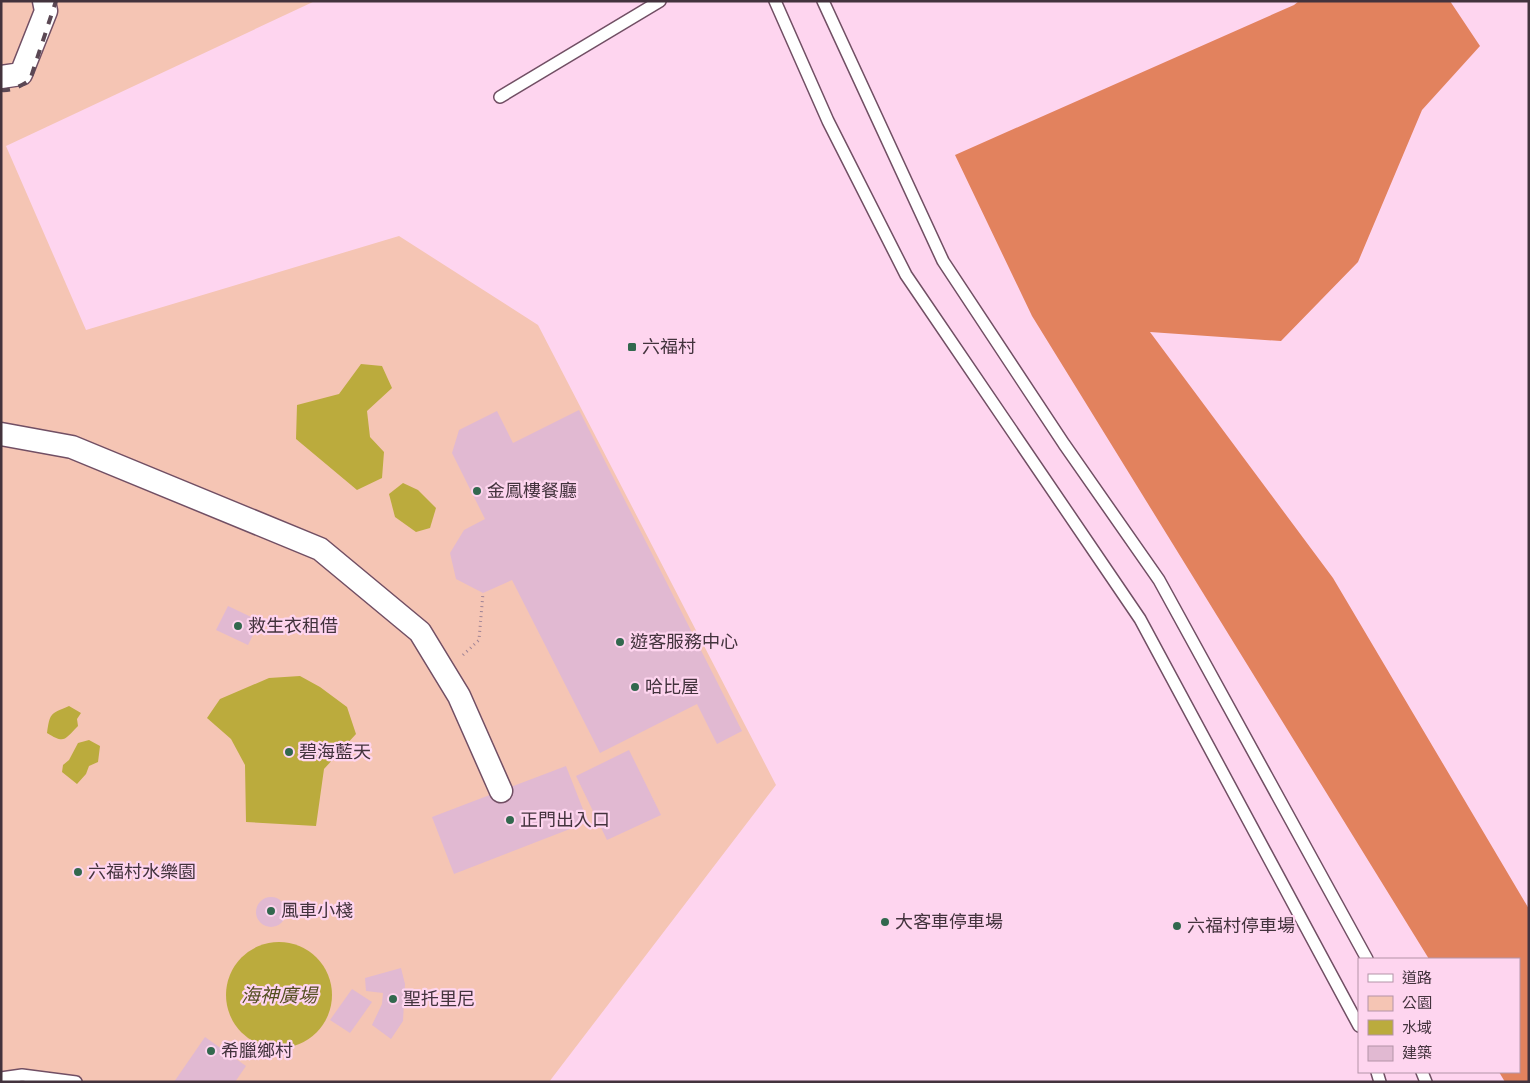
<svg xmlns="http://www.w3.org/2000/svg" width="1530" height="1083" font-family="'Times New Roman','Noto Sans TC',serif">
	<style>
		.green { fill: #f5c5b4 }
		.forest { fill: #e2825e }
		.water { fill: #bbab3d }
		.building { fill: #e1b9d2 }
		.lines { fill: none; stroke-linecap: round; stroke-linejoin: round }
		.lane-casing { stroke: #714f64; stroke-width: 14 }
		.street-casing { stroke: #714f64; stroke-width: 25 }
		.path { stroke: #9f8395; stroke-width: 3; stroke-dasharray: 1 4; stroke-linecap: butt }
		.lane { stroke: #fff; stroke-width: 11 }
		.street { stroke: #fff; stroke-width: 22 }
		.rail { stroke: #5b4854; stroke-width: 4; stroke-dasharray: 9 9; stroke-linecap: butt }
		.poi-dot { fill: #32684e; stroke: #fed5ef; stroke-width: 2 }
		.labels { text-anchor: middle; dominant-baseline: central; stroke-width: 4.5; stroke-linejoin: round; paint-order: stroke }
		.poi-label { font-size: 18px; fill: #43333d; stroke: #fed5ef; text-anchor: start }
		.water-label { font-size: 19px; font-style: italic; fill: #544e21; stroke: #fed5ef }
	</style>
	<rect width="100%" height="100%" fill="#fed5ef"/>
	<path class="green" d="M1,1H315L6,146L86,330L399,236L538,325L776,785L549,1082H19L1,1079Z"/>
	<path class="forest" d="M1299,1H1450L1480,46L1422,110L1358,262L1281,341L1150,332L1333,578L1529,909V1082H1505L1499,1072H1519V959H1429L1032,316L955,155L1294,5Z"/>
	<g class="water">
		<path d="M361,364L382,366L392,388L367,411L370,437L384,452L382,478L357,490L296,439L297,405L339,394Z"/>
		<path d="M403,483L418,490L436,508L430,528L416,532L395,517L389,494Z"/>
		<path d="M300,676L320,687L347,707L356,734L324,769L316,826L246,822L245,765L231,739L207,718L220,699L269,678Z"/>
		<path d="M69,706L81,713L77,719L78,726C64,740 65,744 47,733C50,713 50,714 69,706Z"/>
		<path d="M89,740L100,746L98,762L89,766L86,774L77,784L62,772L63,765L69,760L78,743Z"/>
		<circle cx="279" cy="995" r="53"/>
	</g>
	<g class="building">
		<path d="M579,410L742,731L717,744L697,704L600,753L512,580L483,593L456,579L450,553L464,530L485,519L452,453L459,430L497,411L513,443Z"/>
		<path d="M228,606L260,621L248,645L216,630Z"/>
		<path d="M629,750L661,815L607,840L576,776Z"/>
		<path d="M566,766L588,822L454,874L432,817Z"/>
		<circle cx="271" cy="912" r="15"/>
		<path d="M401,968L405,984L403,1021L391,1039L372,1025L382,1004L383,993L366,991L365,978Z"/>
		<path d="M352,989L372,1002L350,1033L330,1020Z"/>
		<path d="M205,1037L246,1066L235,1082H174Z"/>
	</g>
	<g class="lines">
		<g class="lane-casing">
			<g id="lane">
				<path d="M775,1L828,121L906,275L1140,619L1359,1026"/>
				<path d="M823,1L943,261L1064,444L1159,580L1367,959"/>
				<path d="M500,97L660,1"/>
				<path d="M1377,1072L1380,1082"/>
				<path d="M1422,1072L1426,1082"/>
				<path d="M1,1078L22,1075L76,1082"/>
			</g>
		</g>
		<g class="street-casing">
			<g id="street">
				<path d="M1,77L21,74L46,11L44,1"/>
				<path d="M1,434L72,447L320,549L420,632L459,696L501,791"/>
			</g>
		</g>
		<path class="path" d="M463,655L479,640L483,593"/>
		<use href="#lane" class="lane"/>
		<use href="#street" class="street"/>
		<path class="rail" d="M1,90C12,91 21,86 30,80L56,1"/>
	</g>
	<g class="poi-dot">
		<rect x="627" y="342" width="10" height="10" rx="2.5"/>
		<circle cx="477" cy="491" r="5"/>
		<circle cx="238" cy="626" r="5"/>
		<circle cx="620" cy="642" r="5"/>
		<circle cx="635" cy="687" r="5"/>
		<circle cx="289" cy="752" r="5"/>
		<circle cx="510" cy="820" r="5"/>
		<circle cx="78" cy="872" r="5"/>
		<circle cx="271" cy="911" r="5"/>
		<circle cx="885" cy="922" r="5"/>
		<circle cx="1177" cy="926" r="5"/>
		<circle cx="393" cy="999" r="5"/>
		<circle cx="211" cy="1051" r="5"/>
	</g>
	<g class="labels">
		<g class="poi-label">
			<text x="642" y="347">六福村</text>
			<text x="487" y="491">金鳳樓餐廳</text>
			<text x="248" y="626">救生衣租借</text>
			<text x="630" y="642">遊客服務中心</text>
			<text x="645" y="687">哈比屋</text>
			<text x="299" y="752">碧海藍天</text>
			<text x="520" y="820">正門出入口</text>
			<text x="88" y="872">六福村水樂園</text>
			<text x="281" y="911">風車小棧</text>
			<text x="895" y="922">大客車停車場</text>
			<text x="1187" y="926">六福村停車場</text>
			<text x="403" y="999">聖托里尼</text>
			<text x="221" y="1051">希臘鄉村</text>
		</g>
		<g class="water-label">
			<text x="279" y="995">海神廣場</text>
		</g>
	</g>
	<rect width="1530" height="1083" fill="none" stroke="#43333d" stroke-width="5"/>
	<rect x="1358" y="958" width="162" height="115" fill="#fed5ef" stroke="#b394a8"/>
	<rect x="1368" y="974" width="25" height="8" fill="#ffffff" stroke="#b394a8"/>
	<text x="1402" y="983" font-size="15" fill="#43333d">道路</text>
	<rect x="1368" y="996" width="25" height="15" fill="#f5c5b4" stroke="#b394a8"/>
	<text x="1402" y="1008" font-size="15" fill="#43333d">公園</text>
	<rect x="1368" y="1020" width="25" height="15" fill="#bbab3d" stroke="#b394a8"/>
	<text x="1402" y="1033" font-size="15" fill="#43333d">水域</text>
	<rect x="1368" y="1046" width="25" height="15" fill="#e1b9d2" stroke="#b394a8"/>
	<text x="1402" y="1058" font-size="15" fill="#43333d">建築</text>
</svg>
